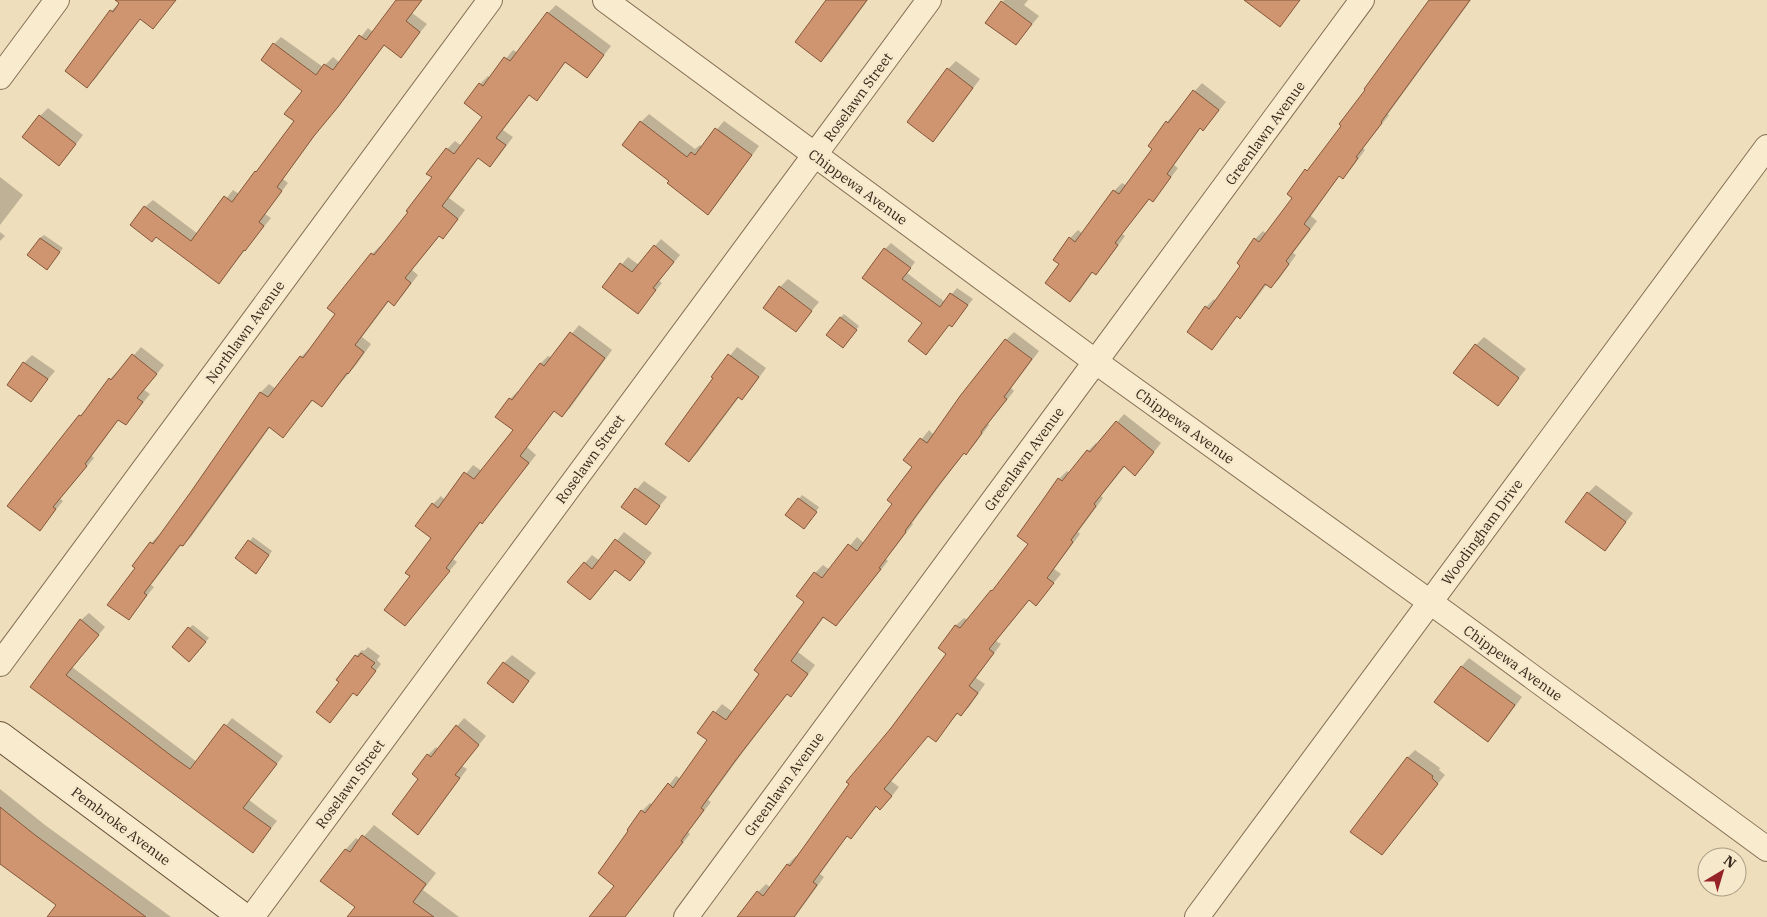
<svg xmlns="http://www.w3.org/2000/svg" width="1767" height="917" font-family="'IBM Plex Serif',serif">
	<style>
		.shadow { fill: #0003 }
		.building { fill: #ce9570; stroke: #85573a }
		.lines { fill: none; stroke-linecap: round; stroke-linejoin: round }
		.street-casing { stroke: #856e55; stroke-width: 26 }
		.secondary-casing { stroke: #674f38; stroke-width: 30 }
		.street { stroke: #f9ecce; stroke-width: 24 }
		.secondary { stroke: #f9ecce; stroke-width: 28 }
		.labels { text-anchor: middle; dominant-baseline: central; stroke-width: 5; stroke-linejoin: round; paint-order: stroke }
		.street-label { font-size: 14px; fill: #34261a; stroke: #f6e9cb }
	</style>
	<rect width="100%" height="100%" fill="#eedebb"/>
	<g class="shadow">
		<path d="M123,0H176L153,28L141,18L95,79L87,86L66,70L111,11Z"/>
		<path d="M398,0H422L412,13L427,24L401,56L385,44L345,98L321,127L283,179L288,183L265,214L271,218L219,282L145,207L153,200L198,234L233,190L239,194L264,164L295,120L304,90L274,44L281,37L323,67L333,57L340,63L368,28L374,33Z"/>
		<path d="M827,0H868L829,53L821,61Z"/>
		<path d="M1004,0H1028L1024,5L1039,16L1016,44L987,22Z"/>
		<path d="M1430,0H1471L1388,114L1389,115L1363,148L1365,150L1351,169L1343,177L1340,175L1311,216L1317,221L1293,253L1296,255L1279,279L1271,287L1267,284L1248,309L1240,317L1238,315L1212,348L1206,307L1214,299L1216,301L1242,266L1238,263L1255,239L1263,231L1267,234L1294,198L1289,194L1343,125Z"/>
		<path d="M556,5L611,46L587,77L566,62L536,99L530,94L503,130L513,137L498,157L490,165L479,157L449,198L465,210L451,229L443,237L440,235L412,270L418,275L402,296L394,304L389,301L362,337L371,344L356,365L321,406L313,400L283,437L270,427L191,537L183,545L182,544L151,585L154,587L128,619L136,568L151,543L159,535L160,536L191,494L261,392L269,384L276,389L301,357L309,349L310,350L336,314L372,254L380,246L382,247L410,212L433,177L447,149L455,141L462,146L484,116L466,103L480,84L488,76L490,78L513,50L518,53L548,13Z"/>
		<path d="M956,61L980,79L941,132L933,140L948,69Z"/>
		<path d="M1202,83L1226,102L1211,121L1203,129L1201,127L1174,165L1178,168L1160,192L1153,200L1150,198L1122,234L1125,236L1104,265L1096,273L1093,272L1078,293L1070,301L1060,264L1070,238L1078,230L1083,234L1114,191L1122,183L1127,186L1154,149L1150,146L1167,122Z"/>
		<path d="M48,108L83,135L67,156L40,116Z"/>
		<path d="M649,114L695,149L700,145L702,147L724,121L759,146L716,205L708,213L641,122Z"/>
		<path d="M0,177L23,195L0,225Z"/>
		<path d="M0,232L5,236L0,241Z"/>
		<path d="M44,235L63,248L50,265L40,238Z"/>
		<path d="M661,239L680,255L659,281L662,283L637,313L603,287L628,257L639,265Z"/>
		<path d="M891,243L915,262L907,273L945,302L957,288L973,299L952,325L950,324L924,323L885,249Z"/>
		<path d="M788,279L819,302L796,330L780,287Z"/>
		<path d="M844,314L859,326L847,343L840,318Z"/>
		<path d="M579,325L612,350L570,408L562,416L555,410L527,447L536,455L489,514L481,522L453,559L457,562L405,624L411,576L433,538V504L441,496L445,500L473,465L482,471L515,430L510,399L518,391L519,392L540,364L548,356L552,358Z"/>
		<path d="M1014,332L1039,351L1011,388L1014,391L988,424L989,425L974,445L966,453L965,452L946,477L912,523L913,524L886,559L888,561L844,616L836,624L825,616L798,652L815,665L799,687L791,695L788,693L743,752L708,800L711,802L688,832L690,834L625,917H591L616,885L642,811L650,803L653,805L676,776L681,779L709,740L699,732L722,704L733,712L761,674L806,602L815,573L823,565L830,570L857,537L864,543L894,504L914,466L905,460L929,430L934,435L1006,340Z"/>
		<path d="M1484,337L1526,369L1497,405L1476,345Z"/>
		<path d="M141,347L164,365L144,390L150,394L126,424L119,419L92,456L94,458L60,499L63,501L40,529L80,416L88,408L110,379L118,371L119,372Z"/>
		<path d="M737,347L766,368L750,390L742,398L740,396L697,453L689,461L715,378L713,377Z"/>
		<path d="M32,355L55,371L31,400L9,384L24,363Z"/>
		<path d="M1124,414L1161,443L1143,466H1125L1101,496L1103,498L1078,532L1080,534L1054,569L1061,574L1036,604L1030,599L996,641L1001,644L976,678L985,684L969,707L961,715L958,713L935,740L928,735L891,781L899,787L888,801L877,806L851,838L848,835L820,874L824,877L795,917H744L758,892L766,884L771,888L788,864L796,856L798,857L947,654L939,648L956,625L964,618L968,620L999,584L1029,543L1043,502L1059,479L1067,471L1070,473L1088,451L1096,443L1098,445Z"/>
		<path d="M644,481L667,497L645,524L622,507Z"/>
		<path d="M1596,485L1633,513L1605,550L1588,493Z"/>
		<path d="M802,495L819,507L808,524L787,515Z"/>
		<path d="M624,532L652,553L630,580L616,569L590,599L585,563L592,555L600,561Z"/>
		<path d="M253,537L272,551L259,569L236,558Z"/>
		<path d="M89,613L105,627L72,667L180,749L197,762L232,718L283,756L249,800L277,821L253,851L32,687L81,620Z"/>
		<path d="M193,625L209,638L193,657L189,628Z"/>
		<path d="M368,647L380,656L377,660L381,664L363,688L357,694L354,692L330,721L356,656L362,650L364,651Z"/>
		<path d="M512,655L536,673L512,701L504,663Z"/>
		<path d="M1469,658L1522,697L1496,732L1488,740L1462,666Z"/>
		<path d="M464,718L486,736L462,766L467,769L426,825L418,833L420,778L428,755L436,747L438,749Z"/>
		<path d="M1415,750L1440,768L1439,770L1445,775L1381,854L1407,758Z"/>
		<path d="M0,789L45,825L171,917H56L58,905L0,862Z"/>
		<path d="M374,825L436,873L423,890L459,917H349L356,907L346,849L356,838L360,841Z"/>
	</g>
	<g class="building">
		<path d="M115,0H176L153,29L140,19L87,88L65,71L110,10L113,12L119,3Z"/>
		<path d="M396,0H422L406,21L420,32L401,58L384,45L338,107L314,136L277,187L282,191L259,222L264,226L245,251L244,250L219,284L156,237L152,242L130,225L144,206L191,241L224,196L232,202L255,171L256,172L294,121L284,114L302,91L261,60L273,43L316,75L324,64L333,70L359,35L366,40Z"/>
		<path d="M826,0H867L821,62L795,42Z"/>
		<path d="M1244,0H1300L1280,27Z"/>
		<path d="M1429,0H1470L1381,122L1382,123L1356,157L1358,158L1343,179L1339,176L1304,224L1310,229L1286,261L1289,264L1271,288L1265,284L1240,319L1237,316L1212,350L1187,332L1205,306L1209,309L1240,266L1237,263L1254,238L1259,242L1292,198L1287,194L1305,169L1307,171L1341,126L1339,124L1365,90L1364,89Z"/>
		<path d="M1001,1L1032,24L1016,45L985,23Z"/>
		<path d="M547,12L604,55L587,78L565,62L537,101L529,95L496,138L506,145L490,167L478,158L442,206L458,219L443,239L439,236L405,278L411,283L394,306L388,301L355,345L364,352L348,374L347,373L322,407L312,400L283,438L269,427L183,546L180,545L144,593L147,595L129,620L107,605L135,568L132,566L150,542L153,544L190,493L260,392L268,397L300,356L303,358L335,314L327,308L371,253L374,255L408,212L406,211L432,177L426,174L446,148L454,154L482,117L464,103L479,83L483,86L504,57L510,61Z"/>
		<path d="M947,68L973,88L933,142L907,122Z"/>
		<path d="M1193,90L1219,110L1203,131L1200,128L1167,174L1171,177L1153,202L1149,199L1115,243L1118,245L1096,275L1092,272L1070,302L1045,283L1059,264L1053,260L1069,237L1075,242L1113,190L1119,194L1152,149L1148,146L1166,121L1168,123Z"/>
		<path d="M39,115L76,144L59,166L22,137Z"/>
		<path d="M640,121L687,157L691,152L695,155L715,128L752,155L708,215L667,183L669,181L622,145Z"/>
		<path d="M40,238L60,252L47,270L27,255Z"/>
		<path d="M654,245L674,262L653,288L656,290L638,314L602,287L620,263L632,272Z"/>
		<path d="M884,248L911,268L902,279L940,307L950,293L968,305L952,327L949,325L926,355L908,341L922,323L862,278Z"/>
		<path d="M779,286L812,311L796,332L763,308Z"/>
		<path d="M840,317L857,330L843,348L826,335Z"/>
		<path d="M570,332L605,358L562,417L554,411L520,456L529,463L482,524L480,522L446,568L450,571L405,626L384,610L410,576L405,573L431,538L415,526L432,503L438,508L464,472L474,479L513,430L495,417L509,398L512,400L540,363L544,366Z"/>
		<path d="M1005,339L1032,359L1004,397L1007,399L981,432L982,433L966,455L964,453L938,486L905,531L906,532L879,568L881,569L836,626L823,617L791,661L808,674L791,697L787,694L735,761L701,808L704,810L681,841L683,842L625,917H589L614,886L598,873L628,831L627,830L641,810L645,813L668,783L673,788L707,740L697,733L713,711L726,720L759,674L754,670L804,602L796,596L814,572L822,578L848,544L857,551L892,504L887,500L912,467L903,460L920,438L927,443L960,396Z"/>
		<path d="M1475,344L1519,378L1498,406L1453,373Z"/>
		<path d="M132,354L157,374L137,398L143,402L126,425L118,420L85,464L87,466L53,507L56,509L40,531L7,506L79,415L81,416L109,378L111,380Z"/>
		<path d="M728,354L759,377L742,400L738,397L689,462L665,444L713,378L711,377Z"/>
		<path d="M23,362L48,379L31,402L7,385Z"/>
		<path d="M1116,421L1154,452L1135,476L1124,466L1094,504L1096,506L1071,540L1073,542L1047,578L1054,583L1036,606L1029,600L989,649L994,653L969,686L978,693L961,716L957,713L936,742L928,736L884,789L892,796L880,810L876,806L851,839L847,836L813,882L817,885L794,917H737L757,891L763,896L787,864L790,866L849,784L846,782L891,728L946,654L938,648L955,625L960,628L991,590L992,591L1028,544L1017,536L1042,501L1058,478L1062,481L1087,450L1090,452Z"/>
		<path d="M635,488L660,506L646,525L621,507Z"/>
		<path d="M1587,492L1626,522L1605,551L1565,522Z"/>
		<path d="M798,498L817,512L804,529L785,515Z"/>
		<path d="M615,539L645,562L630,581L615,570L590,600L567,582L584,562L592,569Z"/>
		<path d="M248,540L269,555L256,574L235,558Z"/>
		<path d="M80,619L99,635L66,675L173,757L190,769L224,724L277,764L243,808L271,828L253,853L30,687Z"/>
		<path d="M188,627L206,642L189,662L172,647Z"/>
		<path d="M361,653L375,663L371,667L376,671L357,696L353,693L330,723L316,712L339,682L336,680L355,655L358,657Z"/>
		<path d="M503,662L529,681L513,703L487,683Z"/>
		<path d="M1461,666L1515,705L1488,742L1434,702Z"/>
		<path d="M456,725L479,745L455,775L460,778L418,835L392,814L418,779L412,774L427,754L431,757Z"/>
		<path d="M1407,757L1433,776L1432,778L1438,784L1382,855L1350,832Z"/>
		<path d="M0,807L35,835L146,917H47L56,905L0,864Z"/>
		<path d="M362,835L426,884L413,902L434,917H347L355,907L320,881L345,849L350,852Z"/>
	</g>
	<g class="lines">
		<g class="street-casing">
			<g id="street">
				<path d="M605,0L1096,362L1448,615L1767,849"/>
				<path d="M0,77L57,0"/>
				<path d="M0,664L490,0"/>
				<path d="M252,917L929,0"/>
				<path d="M686,917L1362,0"/>
				<path d="M1197,917L1767,147"/>
			</g>
		</g>
		<g class="secondary-casing">
			<path id="secondary" d="M0,736L243,917"/>
		</g>
		<use href="#street" class="street"/>
		<use href="#secondary" class="secondary"/>
	</g>
	<g class="labels">
		<g class="street-label">
			<text transform="translate(858 97) rotate(-54)">Roselawn Street</text>
			<text transform="translate(1265 133) rotate(-54)">Greenlawn Avenue</text>
			<text transform="translate(858 187) rotate(36)">Chippewa Avenue</text>
			<text transform="translate(245 332) rotate(-54)">Northlawn Avenue</text>
			<text transform="translate(1185 426) rotate(36)">Chippewa Avenue</text>
			<text transform="translate(590 459) rotate(-54)">Roselawn Street</text>
			<text transform="translate(1024 459) rotate(-54)">Greenlawn Avenue</text>
			<text transform="translate(1482 532) rotate(-54)">Woodingham Drive</text>
			<text transform="translate(1513 663) rotate(36)">Chippewa Avenue</text>
			<text transform="translate(350 784) rotate(-54)">Roselawn Street</text>
			<text transform="translate(784 784) rotate(-54)">Greenlawn Avenue</text>
			<text transform="translate(121 826) rotate(37)">Pembroke Avenue</text>
		</g>
	</g>
	<g transform="translate(1722 872) rotate(38)"><circle r="24" fill="#f6e9cb" stroke="#a89b84"/>
	<path d="M0-4L9 19L0 12L-9 19Z" fill="#962426"/>
	<text y="-8" font-size="14" font-weight="bold" text-anchor="middle" fill="#34261a">N</text>
	</g>
</svg>
